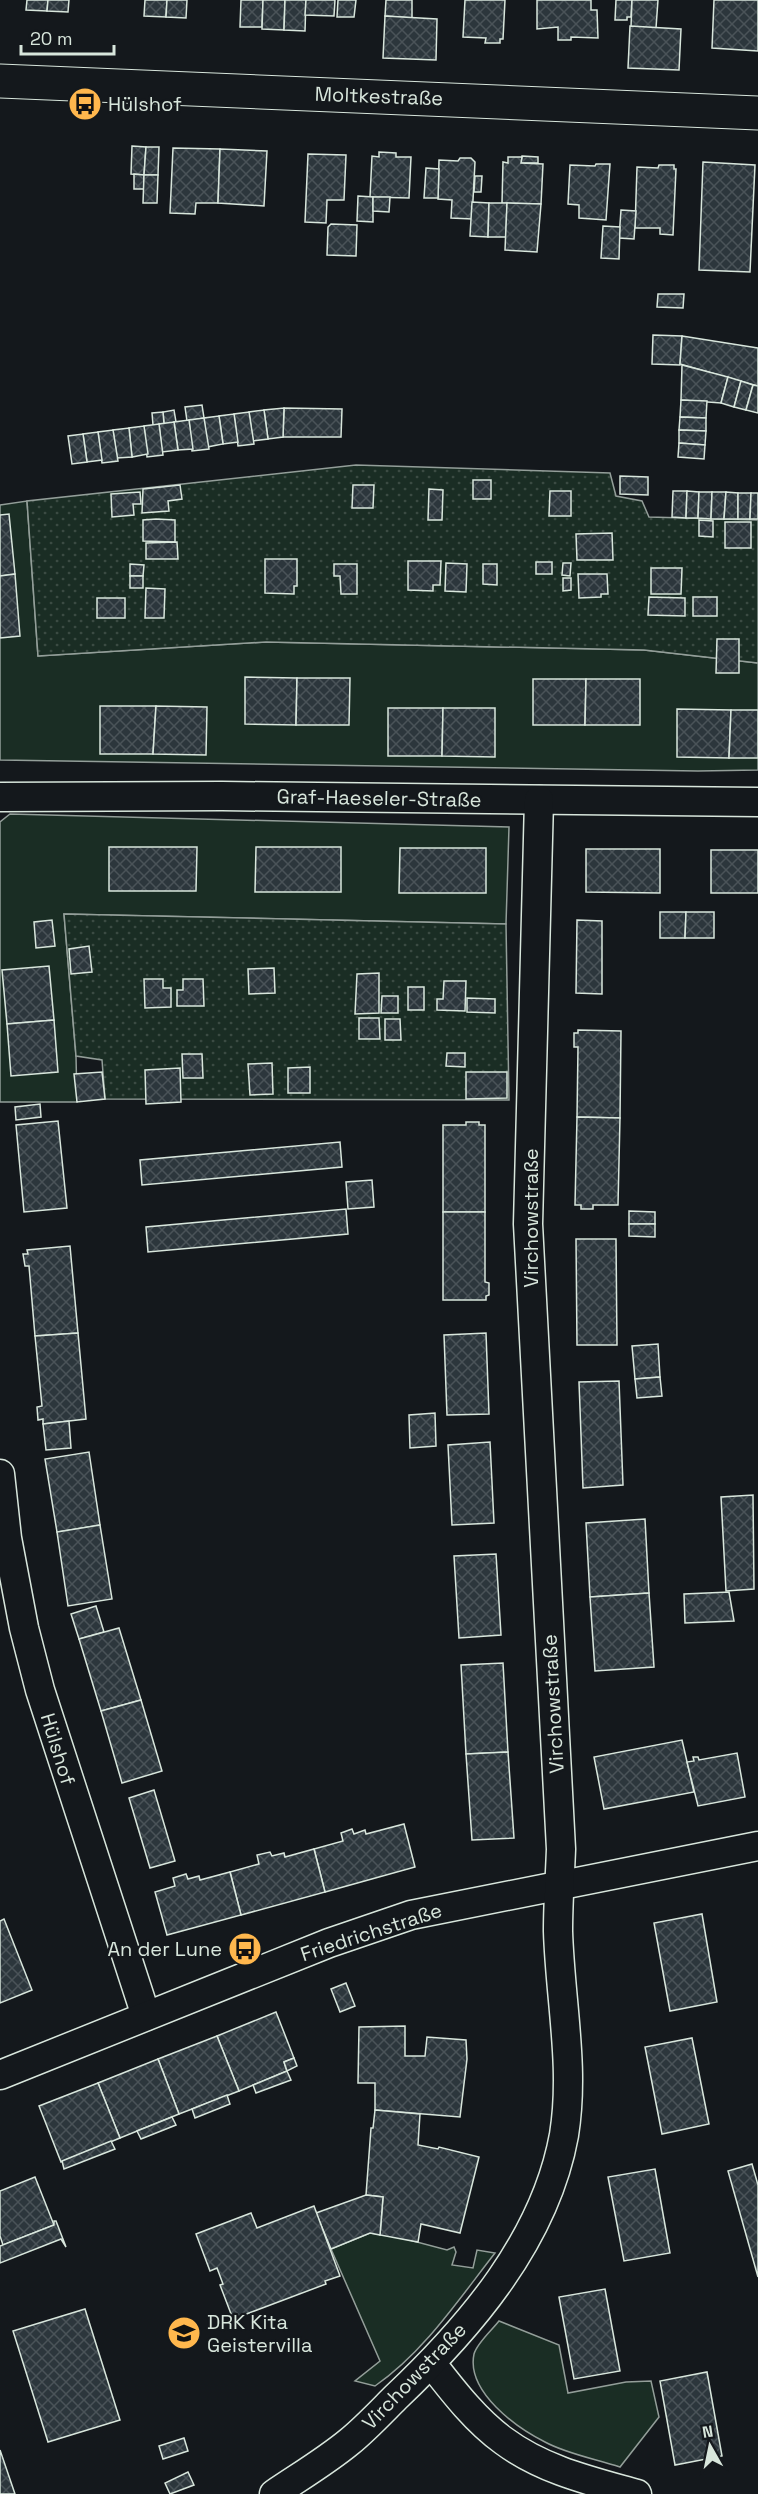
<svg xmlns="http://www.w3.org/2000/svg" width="758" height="2494" font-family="'Space Grotesk',sans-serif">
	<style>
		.green { fill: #1a2d24; stroke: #939e99; stroke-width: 1.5 }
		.garden { fill: url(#garden-dots); stroke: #939e99; stroke-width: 1.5 }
		.building { fill: url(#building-cross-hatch); stroke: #d8e6dc; stroke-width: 1.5 }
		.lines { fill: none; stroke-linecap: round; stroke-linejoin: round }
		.minor-casing { stroke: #d8e6dc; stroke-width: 31 }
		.tertiary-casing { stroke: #d8e6dc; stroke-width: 35 }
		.minor { stroke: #14181c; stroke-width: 28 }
		.tertiary { stroke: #14181c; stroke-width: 33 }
		.labels { text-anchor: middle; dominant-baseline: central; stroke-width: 4.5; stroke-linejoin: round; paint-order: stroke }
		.street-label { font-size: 20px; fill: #d8e6dc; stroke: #14181c }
		.poi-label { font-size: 20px; fill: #d8e6dc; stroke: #14181c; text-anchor: start }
	</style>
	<defs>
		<pattern id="garden-dots" width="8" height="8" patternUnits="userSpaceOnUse" patternTransform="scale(1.5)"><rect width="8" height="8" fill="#1a2d24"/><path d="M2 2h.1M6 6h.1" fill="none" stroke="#3b4b43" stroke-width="1.8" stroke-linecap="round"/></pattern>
		<pattern id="building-cross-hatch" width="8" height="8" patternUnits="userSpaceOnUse" patternTransform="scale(1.5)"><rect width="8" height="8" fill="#2c363c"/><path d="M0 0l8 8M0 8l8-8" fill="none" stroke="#4a5358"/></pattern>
	</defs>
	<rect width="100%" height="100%" fill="#14181c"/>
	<g class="green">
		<path d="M27,501L38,656L266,642L644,650L758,663V770L698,771L0,760V505Z"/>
		<path d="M10,814L509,827L506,924L64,914L76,1056L77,1102H0V822Z"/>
		<path d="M370,2233L398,2237L447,2250L454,2247L456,2252L452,2265L473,2268L477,2250L495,2253C459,2299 424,2352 375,2386L355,2381L380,2361L331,2249Z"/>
		<path d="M499,2321L559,2345L568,2393L626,2382L651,2381L659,2417L620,2467C596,2459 567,2454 545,2442C517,2428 466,2392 474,2354C477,2343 492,2330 499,2321Z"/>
	</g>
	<g class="garden">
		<path d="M356,465L610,473L616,496L642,501L649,517L758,520V663L644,650L266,642L38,656L27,501Z"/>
		<path d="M64,914L506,924L509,1100L105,1099L102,1060L76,1056Z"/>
	</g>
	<g class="building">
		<path d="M27,0H48L47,11L26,10Z"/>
		<path d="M48,0H69L68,12L47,11Z"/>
		<path d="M145,0H167L166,17L144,16Z"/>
		<path d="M167,0H187L186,18L166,17Z"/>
		<path d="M241,0H263L262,27H240Z"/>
		<path d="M263,0H285L284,30L262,29Z"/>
		<path d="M285,0H306L305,31L284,30Z"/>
		<path d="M306,0H335L334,16L305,15Z"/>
		<path d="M338,0H356L354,17H337Z"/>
		<path d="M386,0H412V18L385,16Z"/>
		<path d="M465,0H505L503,39H500V43H485L486,38L463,37Z"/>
		<path d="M537,0H591V10H597L598,38L571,37V40H558V27L537,29Z"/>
		<path d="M616,0H632L631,17H627V20H615Z"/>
		<path d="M632,0H658L656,28L631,27Z"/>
		<path d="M714,0H758V51L712,48Z"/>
		<path d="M385,16L437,19L436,60L383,58Z"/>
		<path d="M630,26L681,29L679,70L628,68Z"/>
		<path d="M132,146L146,147L144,175L131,174Z"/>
		<path d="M146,147H159L158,175H144Z"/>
		<path d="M173,148L220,149L218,203H196L195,214L170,213Z"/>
		<path d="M220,149L267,151L264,206L218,203Z"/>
		<path d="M379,152L396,153V157H411L409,198L370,197L372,156L379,157Z"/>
		<path d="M308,154L346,155L344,200H327L326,223L305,222Z"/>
		<path d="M522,156L538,157V163H521Z"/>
		<path d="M508,157H522L521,163L543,164L541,204L502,203L503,162L508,163Z"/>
		<path d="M460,158H471L475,162L472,219L451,218L452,200L438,199L439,160L458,161Z"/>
		<path d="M703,162L755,165L750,272L699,270Z"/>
		<path d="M596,164H610L606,220L579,218V205L568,204L570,165L595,166Z"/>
		<path d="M659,165H674V169H676L673,235L660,234V228H635L637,167L658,168Z"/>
		<path d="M426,168L439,169L438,198H424Z"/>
		<path d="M134,174L144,175V189H134Z"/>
		<path d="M144,175H158L157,203H143Z"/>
		<path d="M475,176H482L481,192H474Z"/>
		<path d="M358,196L373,197V222L357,221Z"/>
		<path d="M373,197H390L389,212L373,211Z"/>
		<path d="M472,202L489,203L488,237L470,236Z"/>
		<path d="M489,203H507L506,237H488Z"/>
		<path d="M507,203L541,204L537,252L505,250Z"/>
		<path d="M621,210L636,211L634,239L619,238Z"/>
		<path d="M331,224L357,225L356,256L327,255L328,227Z"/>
		<path d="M603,226L620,227L619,259L601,258Z"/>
		<path d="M658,294H684L683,308L657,307Z"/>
		<path d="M653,335L682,336L680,365L652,364Z"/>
		<path d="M682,336L758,348V386L680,364Z"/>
		<path d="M682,365L728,377L721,403L681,400Z"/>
		<path d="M728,377L741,381L734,407L721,403Z"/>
		<path d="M741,381L753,385L746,410L734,407Z"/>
		<path d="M753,385L758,386V413L746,410Z"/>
		<path d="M681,400L707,401L706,418L680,417Z"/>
		<path d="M202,405L204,418L187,421L185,407Z"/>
		<path d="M284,408L342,409L341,437H283Z"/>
		<path d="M284,408L283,437L268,439L264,410Z"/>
		<path d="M174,410L176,422L164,424L163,412Z"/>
		<path d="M264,410L268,439L253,441L249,412Z"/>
		<path d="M163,412L164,424L153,425L152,413Z"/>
		<path d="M249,412L254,444L238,446L234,414Z"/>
		<path d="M234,414L238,442L223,444L219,416Z"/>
		<path d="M219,416L223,444L207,447L204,418Z"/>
		<path d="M680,417L706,418V431L679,430Z"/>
		<path d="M204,418L209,449L192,451L189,420Z"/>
		<path d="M189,420L193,449L178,450L174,422Z"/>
		<path d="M174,422L178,450L162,452L159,424Z"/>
		<path d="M159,424L163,455L147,457L144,426Z"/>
		<path d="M144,426L148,454L132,457L129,428Z"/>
		<path d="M129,428L132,457L117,458L113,430Z"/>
		<path d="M113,430L118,461L102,463L98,432Z"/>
		<path d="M679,430L706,431L705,445L679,443Z"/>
		<path d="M98,432L102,460L87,462L83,434Z"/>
		<path d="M83,434L87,462L72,464L68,436Z"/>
		<path d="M679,443L705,445L704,459L678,457Z"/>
		<path d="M620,476L648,477V495L620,494Z"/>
		<rect x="473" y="480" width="18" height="19"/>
		<path d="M180,485L182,499L168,501L169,511L142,513L143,489Z"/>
		<path d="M353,485H374L373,508H352Z"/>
		<path d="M429,489L443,490L442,520H428Z"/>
		<path d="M550,491H571V516H549Z"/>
		<path d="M673,491H687L686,518L672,517Z"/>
		<path d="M687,491L699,492L698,518H686Z"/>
		<path d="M140,492L141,504H133L134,515L112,517L111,494Z"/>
		<path d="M699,492H712L711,519L698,518Z"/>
		<path d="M712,492H726L724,519H711Z"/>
		<path d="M726,492L738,493V519H724Z"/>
		<path d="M738,493H751L750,519H738Z"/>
		<path d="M751,493H758V519H750Z"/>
		<path d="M9,514L15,574L0,576V515Z"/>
		<path d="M156,519L175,520V542L143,541V520Z"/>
		<path d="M699,520L713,521V537L699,536Z"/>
		<rect x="725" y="522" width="26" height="26"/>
		<path d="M612,533L613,560H577L576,534Z"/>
		<path d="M177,542L178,559H146V543Z"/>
		<path d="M265,559H297V586H294V594L265,593Z"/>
		<path d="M408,561H441L440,585H433V591L408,590Z"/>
		<rect x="536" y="562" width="16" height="12"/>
		<path d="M446,563L467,564L466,592L445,591Z"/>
		<path d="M563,563H571L570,576L562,575Z"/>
		<path d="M130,564L144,565L143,576H130Z"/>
		<path d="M334,564H357V594H341L340,576H334Z"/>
		<path d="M483,564H497V585L483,584Z"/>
		<path d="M651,568H682L681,594H651Z"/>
		<path d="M15,574L20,636L0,638V576Z"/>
		<path d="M578,574H607L608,594H601V597L579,598Z"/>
		<rect x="130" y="576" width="13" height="12"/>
		<path d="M563,578H571V590L563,591Z"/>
		<path d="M146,588L165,589L164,618H145Z"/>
		<path d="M649,597L685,598V616L648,615Z"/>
		<rect x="693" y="597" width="24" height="19"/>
		<rect x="97" y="598" width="28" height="20"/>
		<path d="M717,639H739V673H716Z"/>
		<path d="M245,677L297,678L296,725L245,724Z"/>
		<path d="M297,678H350L349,725H296Z"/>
		<path d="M533,679H586L585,725H533Z"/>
		<path d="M586,679H640V725H585Z"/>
		<path d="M100,706H156L153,754H100Z"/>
		<path d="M156,706L207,707L206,755L153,754Z"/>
		<path d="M388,708H443L442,756H388Z"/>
		<path d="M443,708H495V757L442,756Z"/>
		<path d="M677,709L731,710L729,758L677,757Z"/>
		<path d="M731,710H758V758H729Z"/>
		<path d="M109,847H197L196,891H109Z"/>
		<path d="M256,847H341V892H255Z"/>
		<path d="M400,848H486V893H399Z"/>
		<path d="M586,849H660V893L586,892Z"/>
		<rect x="711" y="850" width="47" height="43"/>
		<path d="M660,912H686L685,938H660Z"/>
		<path d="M686,912H714V938H685Z"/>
		<path d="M52,920L55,946L36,948L34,922Z"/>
		<path d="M577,920L602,921V994L576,993Z"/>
		<path d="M89,946L92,972L71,974L69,949Z"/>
		<path d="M49,966L54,1020L7,1024L2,970Z"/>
		<path d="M274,968L275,993L249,994L248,969Z"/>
		<path d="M379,973V1013L355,1014L357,974Z"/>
		<path d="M144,979H163V988H171V1007L145,1008Z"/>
		<path d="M183,979H203L204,1006H177V990H183Z"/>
		<path d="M444,981H466L465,1011L437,1010V999H443Z"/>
		<rect x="408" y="987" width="16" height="23"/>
		<path d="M382,996H398V1013H381Z"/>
		<path d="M467,998L495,999V1013L467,1012Z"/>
		<path d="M359,1018H379L380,1039H359Z"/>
		<path d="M385,1019H400L401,1040H385Z"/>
		<path d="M54,1020L58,1072L11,1076L7,1024Z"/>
		<path d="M578,1030L621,1031L620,1118L577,1117L578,1047H574V1033H578Z"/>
		<path d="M447,1053H465V1067L446,1066Z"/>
		<path d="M182,1054H202L203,1078H183Z"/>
		<path d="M272,1063L273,1094L250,1095L248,1064Z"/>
		<path d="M310,1067V1093H288V1068Z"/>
		<path d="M180,1068L181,1102L146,1104L145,1070Z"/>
		<path d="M102,1072L105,1099L77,1102L74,1074Z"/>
		<path d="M466,1072H507V1098L466,1099Z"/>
		<path d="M40,1104L41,1117L16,1120L15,1107Z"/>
		<path d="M577,1117L620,1118L618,1205H593V1209H581V1205H575Z"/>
		<path d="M58,1121L67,1208L24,1212L16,1125Z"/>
		<path d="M466,1122H479V1125H485V1212H443V1125H466Z"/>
		<path d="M340,1142L342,1167L142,1185L140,1160Z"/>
		<path d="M372,1180L374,1207L348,1209L346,1182Z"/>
		<path d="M346,1209L348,1234L148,1252L146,1227Z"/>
		<path d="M629,1211L655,1212V1224H629Z"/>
		<path d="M443,1212H485V1282L489,1283V1295L486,1296V1300H443Z"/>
		<path d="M629,1224H655V1237L629,1236Z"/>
		<path d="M576,1239H616L617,1345H577Z"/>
		<path d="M70,1246L78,1333L35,1336L29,1266H25L23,1254H28L27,1250Z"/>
		<path d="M78,1333L86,1419L43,1424V1419L38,1420L37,1407L42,1406L35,1336Z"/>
		<path d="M486,1333L489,1414L447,1415L444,1335Z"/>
		<path d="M658,1344L660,1377L635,1379L632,1346Z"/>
		<path d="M660,1377L662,1396L637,1398L635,1379Z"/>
		<path d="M619,1381L623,1485L583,1488L579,1382Z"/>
		<path d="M435,1413L436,1446L410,1448L409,1415Z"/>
		<path d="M69,1421L71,1448L46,1450L43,1424Z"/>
		<path d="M490,1442L494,1523L452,1525L448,1445Z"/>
		<path d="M89,1452L100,1525L57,1532L45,1459Z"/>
		<path d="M753,1495L754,1589L726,1591L721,1497Z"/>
		<path d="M645,1519L649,1593L590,1597L586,1523Z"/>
		<path d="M100,1525L112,1599L68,1606L57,1532Z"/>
		<path d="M496,1554L501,1635L459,1638L454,1556Z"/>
		<path d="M729,1592L734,1621L685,1623L684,1594Z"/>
		<path d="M649,1593L654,1667L595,1671L590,1597Z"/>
		<path d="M96,1606L104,1632L79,1639L71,1614Z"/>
		<path d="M119,1628L141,1700L101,1711L79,1639Z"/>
		<path d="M503,1663L508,1752L466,1754L461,1665Z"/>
		<path d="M141,1700L162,1771L122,1783L101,1711Z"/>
		<path d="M682,1740L694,1792L604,1809L594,1757Z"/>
		<path d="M508,1752L514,1838L472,1840L466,1754Z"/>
		<path d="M737,1753L745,1797L698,1806L687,1762L694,1761L693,1757H698L699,1760Z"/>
		<path d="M154,1790L175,1861L150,1868L129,1798Z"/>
		<path d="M404,1824L415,1867L325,1892L314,1849L343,1841L341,1833L352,1829L354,1834L365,1830L366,1834Z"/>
		<path d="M314,1849L325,1892L241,1915L230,1872L259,1864L257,1855L270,1852L272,1856L284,1853L285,1857Z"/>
		<path d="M230,1872L241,1915L167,1935L155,1892L175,1886L173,1878L186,1874L188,1879L199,1876L200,1880Z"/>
		<path d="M702,1914L717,2002L670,2011L654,1923Z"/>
		<path d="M4,1919L32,1990L0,2003V1921Z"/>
		<path d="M346,1983L355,2006L340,2012L331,1989Z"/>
		<path d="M276,2012L294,2058L284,2062L287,2071L239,2091L217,2036Z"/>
		<path d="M405,2026V2056H425L427,2037L466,2040L467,2059L460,2117L375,2110V2083H358L359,2027Z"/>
		<path d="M217,2036L239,2091L179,2114L158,2059Z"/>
		<path d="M692,2038L709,2124L662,2134L645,2047Z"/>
		<path d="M294,2058L297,2066L287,2071L284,2062Z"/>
		<path d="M158,2059L179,2114L120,2138L98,2083Z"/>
		<path d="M287,2071L291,2080L256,2093L253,2085Z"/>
		<path d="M98,2083L120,2138L61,2162L39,2106Z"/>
		<path d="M227,2095L230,2104L195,2118L192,2109Z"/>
		<path d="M375,2110L420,2114L418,2145L438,2149L439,2147L479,2157L460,2233L421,2224L418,2242L380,2235L383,2197L366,2195L371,2128H373Z"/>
		<path d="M172,2117L176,2125L141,2139L137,2131Z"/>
		<path d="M111,2141L115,2149L64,2169L62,2161Z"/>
		<path d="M752,2164L758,2185V2277L728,2171Z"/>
		<path d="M655,2169L670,2253L624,2261L608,2177Z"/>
		<path d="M35,2177L54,2225L3,2245L0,2236V2191Z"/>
		<path d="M366,2195L383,2197L380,2235L370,2233L331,2249L316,2213Z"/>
		<path d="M314,2206L340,2276L325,2281L326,2284L233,2319L220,2285L223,2284L217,2268L210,2271L196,2234L251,2213L257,2228Z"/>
		<path d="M54,2221H56L66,2247L61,2239L0,2263V2246L54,2225Z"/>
		<path d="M605,2289L620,2371L574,2379L559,2297Z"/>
		<path d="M85,2309L120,2420L48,2442L13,2331Z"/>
		<path d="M707,2372L722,2456L675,2465L660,2381Z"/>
		<path d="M184,2438L188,2451L163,2459L159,2446Z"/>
		<path d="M0,2450L15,2494H0Z"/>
		<path d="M188,2472L194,2485L170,2494L165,2483Z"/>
	</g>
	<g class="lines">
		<g class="minor-casing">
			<g id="minor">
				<path d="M0,797L222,796L758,802"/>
				<path d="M0,1474L7,1538L24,1628L40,1690L146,2016"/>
				<path d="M0,2075L329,1943L411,1915L758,1846"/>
				<path d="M432,2364C453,2391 476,2421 504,2441C543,2470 591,2481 637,2494"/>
				<path d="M274,2494C299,2477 326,2461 349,2442C365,2429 380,2413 395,2398C470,2327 545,2240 564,2135C575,2067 560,1999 558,1931C558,1904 560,1876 561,1849L528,1224L539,800"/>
			</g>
		</g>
		<g class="tertiary-casing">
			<path id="tertiary" d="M0,81L758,113"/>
		</g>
		<use href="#minor" class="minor"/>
		<use href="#tertiary" class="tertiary"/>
	</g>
	<defs>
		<g id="bus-disc" transform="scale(1.725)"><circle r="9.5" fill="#ffb74d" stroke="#14181c"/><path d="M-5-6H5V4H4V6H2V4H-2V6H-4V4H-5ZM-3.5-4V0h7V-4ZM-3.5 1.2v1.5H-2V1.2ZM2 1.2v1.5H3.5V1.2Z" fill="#111"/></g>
		<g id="school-disc" transform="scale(1.725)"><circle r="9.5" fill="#ffb74d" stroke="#14181c"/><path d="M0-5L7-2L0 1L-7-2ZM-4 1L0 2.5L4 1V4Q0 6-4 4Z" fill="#111"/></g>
	</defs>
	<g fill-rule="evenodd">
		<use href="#bus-disc" x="85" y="104"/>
		<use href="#bus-disc" x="245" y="1949"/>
		<use href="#school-disc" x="184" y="2333"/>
	</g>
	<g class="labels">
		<g class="street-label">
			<text transform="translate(379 96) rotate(2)">Moltkestraße</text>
			<text transform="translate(379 798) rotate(1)">Graf-Haeseler-Straße</text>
			<text transform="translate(531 1218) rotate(-90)">Virchowstraße</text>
			<text transform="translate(553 1704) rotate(-93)">Virchowstraße</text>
			<text transform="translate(58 1749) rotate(73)">Hülshof</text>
			<text transform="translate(371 1932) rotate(-18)">Friedrichstraße</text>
			<text transform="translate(414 2376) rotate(-46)">Virchowstraße</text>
		</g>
		<g class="poi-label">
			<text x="108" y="104">Hülshof</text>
			<text x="222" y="1949" text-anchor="end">An der Lune</text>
			<text x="207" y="2322">DRK Kita<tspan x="207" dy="23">Geistervilla</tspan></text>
		</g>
	</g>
	<g transform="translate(710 2446) rotate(351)" stroke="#14181c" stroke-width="4.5" paint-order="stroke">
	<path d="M0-4.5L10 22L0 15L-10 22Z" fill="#d8e6dc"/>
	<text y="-9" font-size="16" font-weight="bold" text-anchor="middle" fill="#d8e6dc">N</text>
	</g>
	<path d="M21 45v9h93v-9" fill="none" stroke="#d8e6dc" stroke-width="3"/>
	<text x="30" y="45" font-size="18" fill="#d8e6dc" stroke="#14181c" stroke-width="4.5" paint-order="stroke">20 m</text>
</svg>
